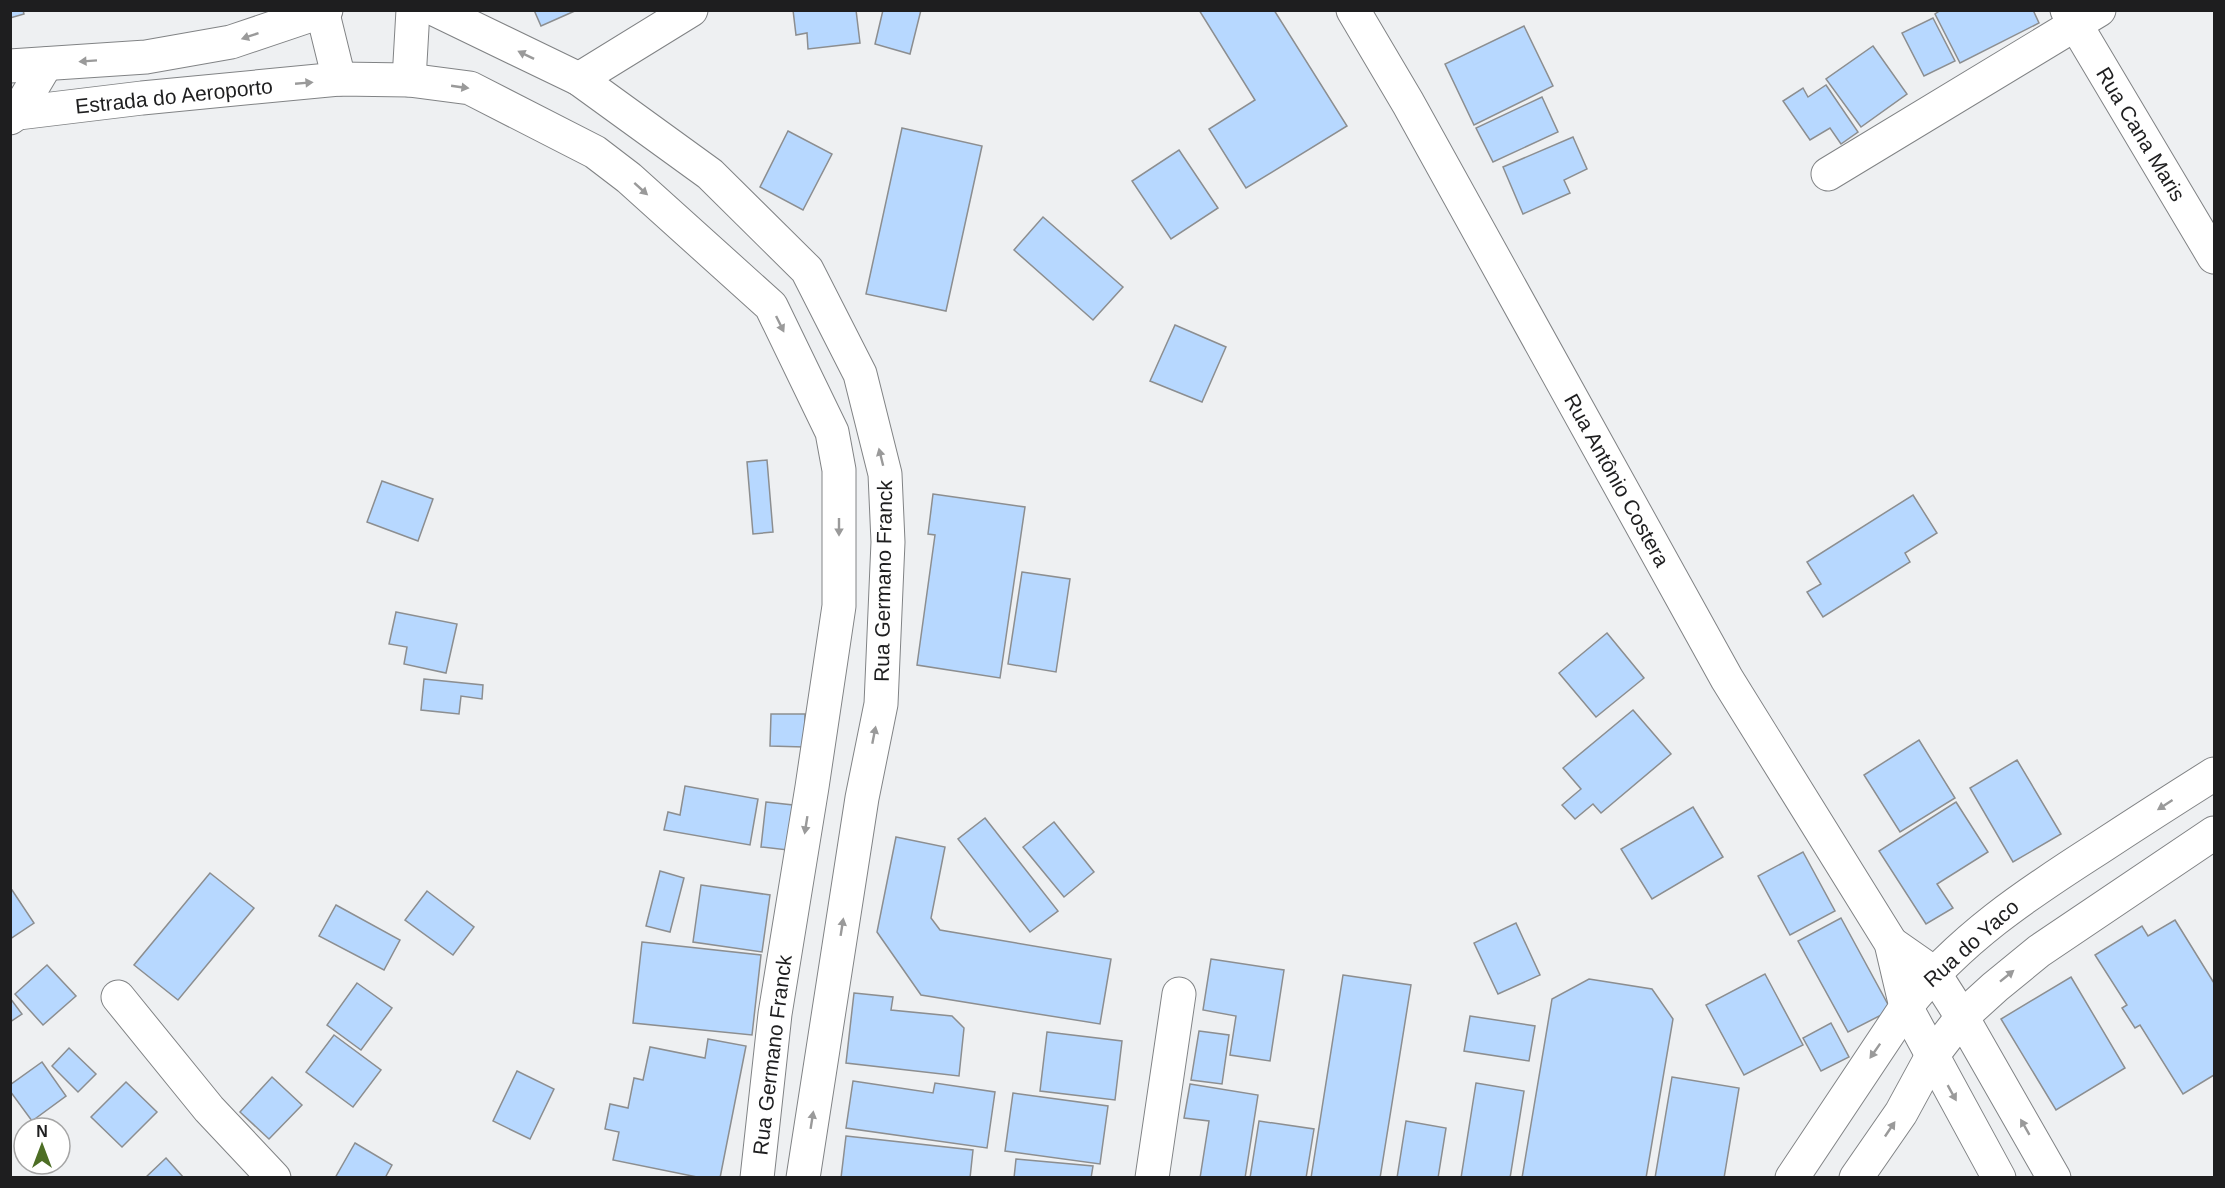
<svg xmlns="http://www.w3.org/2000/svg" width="2225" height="1188" font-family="Arial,sans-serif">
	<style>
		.building { fill: #b7d8ff; stroke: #8c8e90; stroke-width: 1.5 }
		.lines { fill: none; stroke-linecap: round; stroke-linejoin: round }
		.minor-casing { stroke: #818385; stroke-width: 35 }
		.tertiary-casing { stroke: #818385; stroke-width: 35 }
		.secondary-casing { stroke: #818385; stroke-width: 35 }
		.minor { stroke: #fff; stroke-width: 33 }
		.tertiary { stroke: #fff; stroke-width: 33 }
		.secondary { stroke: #fff; stroke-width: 33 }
		.oneway { fill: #9a9a9a }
		.labels { text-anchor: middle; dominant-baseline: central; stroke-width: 4.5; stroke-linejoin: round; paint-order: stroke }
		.street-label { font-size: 21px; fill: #1e1e1f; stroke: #fff }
	</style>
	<rect width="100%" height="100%" fill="#eef0f2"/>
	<g class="building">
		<path d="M10,10H23L24,14L10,18Z"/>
		<path d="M534,10H577L541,26Z"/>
		<path d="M793,10H856L860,43L808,49L807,33L796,35Z"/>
		<path d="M883,10H921L910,54L875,44Z"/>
		<path d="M1199,10H1274L1347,126L1246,188L1209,129L1255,100Z"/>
		<path d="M1941,10H2033L2039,23L1960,63L1935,14Z"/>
		<path d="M1933,18L1955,61L1924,76L1902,33Z"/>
		<path d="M1524,26L1553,86L1474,125L1445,64Z"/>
		<path d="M1873,46L1907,94L1861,127L1826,79Z"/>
		<path d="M1826,85L1858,132L1841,144L1830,128L1810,140L1783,101L1803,88L1808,97Z"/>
		<path d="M1542,97L1558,132L1493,162L1476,128Z"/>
		<path d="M902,128L982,146L946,311L866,294Z"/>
		<path d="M788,131L832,154L803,210L760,187Z"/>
		<path d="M1573,137L1587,169L1564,180L1570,193L1523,214L1503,167Z"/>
		<path d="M1179,150L1218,208L1171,239L1132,181Z"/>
		<path d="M1043,217L1123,287L1093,320L1014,250Z"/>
		<path d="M1175,325L1226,347L1202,402L1150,381Z"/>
		<path d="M767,460L773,532L753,534L747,462Z"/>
		<path d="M382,481L433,499L418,541L367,522Z"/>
		<path d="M933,494L1025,507L1000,678L917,665L935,535L928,534Z"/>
		<path d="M1913,495L1937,533L1905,553L1910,562L1823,617L1807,592L1821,584L1807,562Z"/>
		<path d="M1022,572L1070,579L1056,672L1008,664Z"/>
		<path d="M396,612L457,624L446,673L404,664L407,647L389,644Z"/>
		<path d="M1607,633L1644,678L1596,717L1559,673Z"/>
		<path d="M424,679L483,685L482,699L461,696L459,714L421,710Z"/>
		<path d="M1633,710L1671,754L1601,813L1593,804L1575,819L1562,805L1581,789L1563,768Z"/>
		<path d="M771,714H805L804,747L770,746Z"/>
		<path d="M1919,740L1955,798L1900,832L1864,775Z"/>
		<path d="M2017,760L2061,834L2013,862L1970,788Z"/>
		<path d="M685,786L758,799L750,845L664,830L668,812L680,815Z"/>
		<path d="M766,802L793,805L788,850L761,847Z"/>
		<path d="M1956,802L1988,852L1937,884L1953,908L1926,924L1879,851Z"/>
		<path d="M1693,807L1723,857L1652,899L1621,849Z"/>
		<path d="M985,818L1058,911L1030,932L958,839Z"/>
		<path d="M1054,822L1094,872L1064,897L1023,847Z"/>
		<path d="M896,837L945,847L931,918L940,930L1111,959L1100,1024L921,995L877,932Z"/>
		<path d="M1803,852L1835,911L1790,935L1758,876Z"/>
		<path d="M660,871L684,878L670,932L646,926Z"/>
		<path d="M210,873L254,908L178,1000L134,965Z"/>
		<path d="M701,885L770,895L762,952L693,942Z"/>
		<path d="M12,890L34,923L10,939V891Z"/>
		<path d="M427,891L474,927L453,955L405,920Z"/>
		<path d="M336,905L400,940L384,970L319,936Z"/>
		<path d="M1841,918L1891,1010L1848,1032L1798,941Z"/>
		<path d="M2175,920L2214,983V1075L2183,1094L2140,1025L2135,1028L2122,1008L2127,1005L2095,955L2142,926L2148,936Z"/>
		<path d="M1516,923L1540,975L1498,994L1474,943Z"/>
		<path d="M642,942L761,955L752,1035L633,1023Z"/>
		<path d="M1211,959L1284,970L1270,1061L1230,1055L1236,1016L1203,1010Z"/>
		<path d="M47,965L76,996L43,1025L15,994Z"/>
		<path d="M1765,974L1803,1045L1744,1075L1706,1005Z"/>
		<path d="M1343,975L1411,985L1380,1178H1311Z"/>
		<path d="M2071,977L2125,1068L2056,1110L2001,1019Z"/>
		<path d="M1589,979L1652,989L1673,1019L1646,1178H1522L1552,999Z"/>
		<path d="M357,983L392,1008L361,1050L327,1025Z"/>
		<path d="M854,993L893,997L891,1010L952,1016L964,1028L959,1076L846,1063Z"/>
		<path d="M10,998L22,1014L10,1022Z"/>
		<path d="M1470,1016L1535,1026L1529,1061L1464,1051Z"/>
		<path d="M1831,1023L1849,1057L1821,1071L1803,1038Z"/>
		<path d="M1199,1031L1229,1035L1222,1084L1191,1080Z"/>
		<path d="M1047,1032L1122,1041L1115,1100L1040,1091Z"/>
		<path d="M334,1035L381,1070L353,1107L306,1072Z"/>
		<path d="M708,1039L746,1046L720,1178H702L613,1160L619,1132L605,1129L610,1104L628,1108L634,1078L643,1080L650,1047L705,1058Z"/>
		<path d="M69,1048L96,1074L78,1092L52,1066Z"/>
		<path d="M42,1062L66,1096L32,1121L10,1091V1085Z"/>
		<path d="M517,1071L554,1089L530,1139L493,1121Z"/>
		<path d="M272,1077L302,1105L269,1139L240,1112Z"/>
		<path d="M1672,1077L1739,1088L1724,1178H1655Z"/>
		<path d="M853,1081L933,1093L935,1083L995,1092L987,1148L846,1128Z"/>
		<path d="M126,1082L157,1112L122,1147L91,1117Z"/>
		<path d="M1476,1083L1524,1091L1510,1178H1461Z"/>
		<path d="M1190,1084L1258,1095L1245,1178H1200L1209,1121L1184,1118Z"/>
		<path d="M1013,1093L1108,1106L1100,1164L1005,1151Z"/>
		<path d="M1259,1121L1314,1129L1306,1178H1250Z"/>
		<path d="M1406,1121L1446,1128L1438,1178H1397Z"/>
		<path d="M846,1136L973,1150L970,1178H841Z"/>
		<path d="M355,1143L392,1165L385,1178H335Z"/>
		<path d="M166,1158L184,1178H145Z"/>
		<path d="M1016,1159L1093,1166L1091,1178H1014Z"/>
	</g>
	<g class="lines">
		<g class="minor-casing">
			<g id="minor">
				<path d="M1353,10L1408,103L1727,679L1891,943L1906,1007L1999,1178"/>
				<path d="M2067,10L2214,257"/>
				<path d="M579,79L691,10"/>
				<path d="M10,118L17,113L46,64"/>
				<path d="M1828,174L2099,10"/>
				<path d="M1891,943L1934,973L1962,1017L2054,1178"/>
				<path d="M118,997L209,1109L274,1178"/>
				<path d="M1152,1178L1179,994"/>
			</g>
		</g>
		<g class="tertiary-casing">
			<g id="tertiary">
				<path d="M322,10L339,79"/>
				<path d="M409,80L413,10"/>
				<path d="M1792,1178L1906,1007C1959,939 2027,894 2099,848C2137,823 2176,798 2214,774"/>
				<path d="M1856,1178L1901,1113L1932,1056L1962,1017L1995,987L2039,951L2214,833"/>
			</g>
		</g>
		<g class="secondary-casing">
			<g id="secondary">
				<path d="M436,10L579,79L710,174L807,270L860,374L885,474L888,542L881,704L862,798L803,1178"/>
				<path d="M10,66L146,57L231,42L326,10"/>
				<path d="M10,114L142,98L339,79L409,80L470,88L595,152L629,178L771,306L832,432L839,470V606L812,787L775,1014L757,1178"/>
			</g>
		</g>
		<use href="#minor" class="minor"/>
		<use href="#tertiary" class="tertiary"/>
		<use href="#secondary" class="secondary"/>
	</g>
	<defs><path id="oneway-solid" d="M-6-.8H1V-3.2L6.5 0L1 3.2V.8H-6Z" transform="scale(1.5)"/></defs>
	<g class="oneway">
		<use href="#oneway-solid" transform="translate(250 36) rotate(161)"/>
		<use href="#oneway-solid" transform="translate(526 55) rotate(-154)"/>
		<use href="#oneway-solid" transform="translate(88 61) rotate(176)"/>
		<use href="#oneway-solid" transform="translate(304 83) rotate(-5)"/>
		<use href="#oneway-solid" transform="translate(460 87) rotate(8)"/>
		<use href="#oneway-solid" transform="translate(641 189) rotate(42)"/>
		<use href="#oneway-solid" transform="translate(780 324) rotate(64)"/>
		<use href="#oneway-solid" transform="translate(881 457) rotate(-104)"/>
		<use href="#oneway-solid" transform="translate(839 527) rotate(90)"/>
		<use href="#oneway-solid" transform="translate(874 735) rotate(-79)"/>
		<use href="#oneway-solid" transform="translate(2165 805) rotate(147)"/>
		<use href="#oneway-solid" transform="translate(806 825) rotate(99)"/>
		<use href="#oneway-solid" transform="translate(842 927) rotate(-81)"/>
		<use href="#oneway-solid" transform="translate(2007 976) rotate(-39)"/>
		<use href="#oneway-solid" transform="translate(1875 1051) rotate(125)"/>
		<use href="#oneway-solid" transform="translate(1952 1093) rotate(61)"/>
		<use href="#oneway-solid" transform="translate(812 1120) rotate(-81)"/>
		<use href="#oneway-solid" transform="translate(2025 1127) rotate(-120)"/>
		<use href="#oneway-solid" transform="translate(1890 1129) rotate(-56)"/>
	</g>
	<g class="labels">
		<g class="street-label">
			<text transform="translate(174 96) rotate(-6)">Estrada do Aeroporto</text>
			<text transform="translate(2141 134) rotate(59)">Rua Cana Maris</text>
			<text transform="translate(1617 480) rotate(61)">Rua Antônio Costera</text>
			<text transform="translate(883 581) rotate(-89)">Rua Germano Franck</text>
			<text transform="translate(1971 943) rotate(-42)">Rua do Yaco</text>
			<text transform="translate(772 1055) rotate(-83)">Rua Germano Franck</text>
		</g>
	</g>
	<rect width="2225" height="1188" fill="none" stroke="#1e1e1f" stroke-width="24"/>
	<g transform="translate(42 1146)"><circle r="28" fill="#ffffff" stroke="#a5a5a5" stroke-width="1.5"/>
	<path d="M0-4.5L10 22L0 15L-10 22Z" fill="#4d6e25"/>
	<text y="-9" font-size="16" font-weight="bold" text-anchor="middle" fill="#1e1e1f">N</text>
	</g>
</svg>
